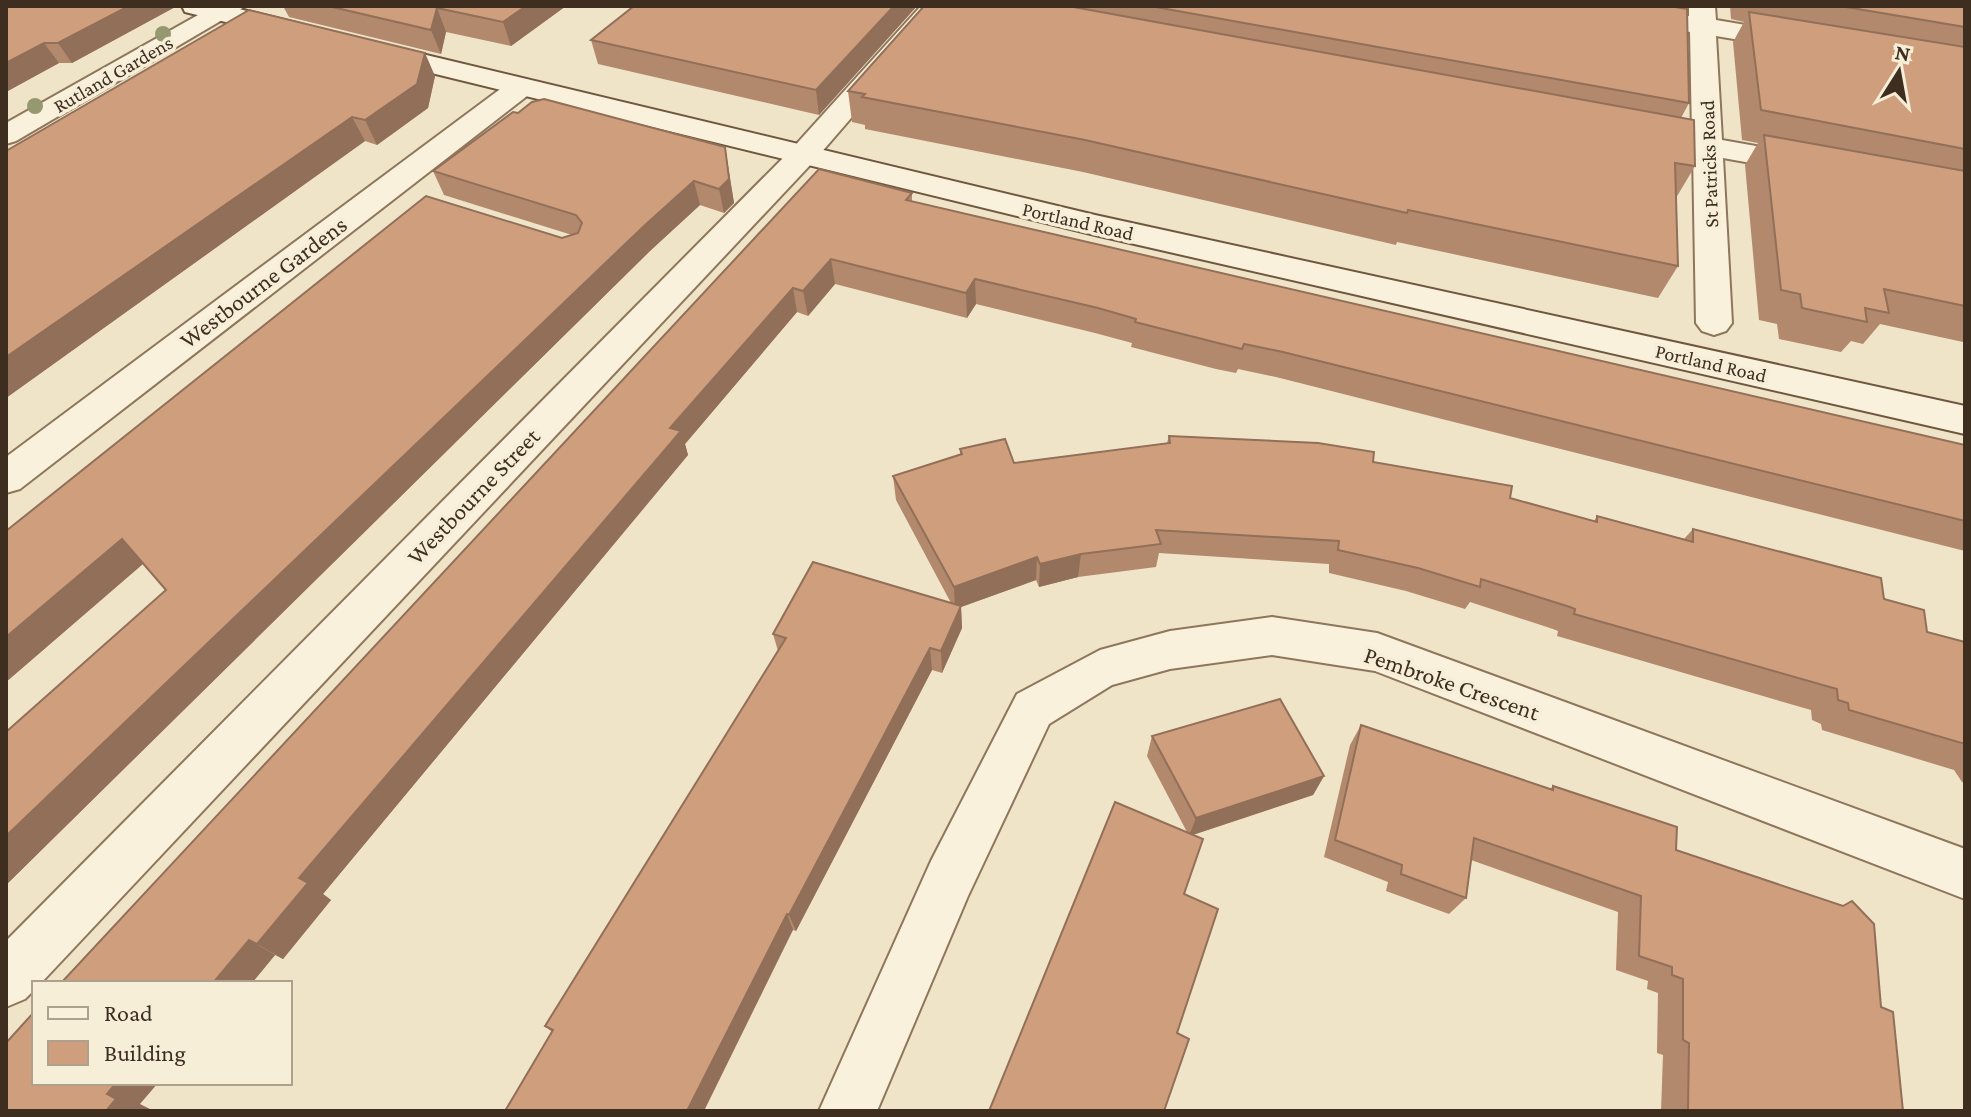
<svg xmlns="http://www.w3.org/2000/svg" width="1971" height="1117" font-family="'Crimson Pro',serif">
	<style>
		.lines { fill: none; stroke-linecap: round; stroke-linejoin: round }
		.street-casing { stroke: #8d765c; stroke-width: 4 }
		.secondary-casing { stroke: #6f573f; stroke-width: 4 }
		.street { fill: #faf1dc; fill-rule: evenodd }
		.secondary { fill: #faf1dc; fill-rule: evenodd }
		.tree { fill: #96986f }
		.wall { fill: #b2896c }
		.shaded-wall { fill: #916f58 }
		.building { fill: #cf9f7d; stroke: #916f58; stroke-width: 2 }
		.labels { text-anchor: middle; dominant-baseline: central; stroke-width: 7; stroke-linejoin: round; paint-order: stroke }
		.far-street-label { font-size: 20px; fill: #3d2e20; stroke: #f7eed8 }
		.street-label { font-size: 24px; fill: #3d2e20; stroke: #f7eed8 }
	</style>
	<rect width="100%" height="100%" fill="#f0e4c8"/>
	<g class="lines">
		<g class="street-casing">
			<g id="street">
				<path d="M214,6H246L16,141L6,144V123Z"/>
				<path d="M921,6H948L813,162L41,983H34V990L25,999L6,1007V941L791,150Z"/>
				<path d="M1565,6H1626L1689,16V6H1715L1716,20L1794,33L1803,35L1807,41L1803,47L1794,49L1716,36L1722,140L1806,155L1817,158L1821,164L1817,170L1806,173L1723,158L1732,323L1726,331L1714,335L1702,331L1696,323L1693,152L1630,140L1625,134L1630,128L1640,125L1692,134L1690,32L1578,14Z"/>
				<path d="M521,79L531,81L535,87L531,93L20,489L6,493V457L511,81Z"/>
				<path d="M1272,617L1377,633L1965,849V899L1375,671L1272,655L1170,669L1112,685L1049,724L968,896L877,1111H819L931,861L1017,694L1100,650L1170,631Z"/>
			</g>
		</g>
		<g class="secondary-casing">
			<g id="secondary">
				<path d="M182,6H227L304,25L308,31L304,37L294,39L185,12Z"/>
				<path d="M372,42L1095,215L1965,406V434L1095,235L362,56L358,50L362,44Z"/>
			</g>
		</g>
		<use href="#street" class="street"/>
		<use href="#secondary" class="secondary"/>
	</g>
	<g class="tree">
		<circle cx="163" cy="34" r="8"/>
		<circle cx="35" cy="106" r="8"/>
	</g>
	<g class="wall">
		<path d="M6,6H177L72,63H59L6,92Z"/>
		<path d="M283,6H566L511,46L446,32L441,54L289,17Z"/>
		<path d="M630,6H917L819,115L598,64L591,40L632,8Z"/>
		<path d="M924,6H1676L1689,103L1681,118L1695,166L1676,198L1678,266L1658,298L1397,242L1396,245L1083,172L865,129V125L852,122L848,91Z"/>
		<path d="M1730,6H1965V352L1963,342L1880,324L1863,344L1851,341L1841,352L1779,339L1777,324L1759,320L1745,165L1758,143L1742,140L1733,42L1744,22L1731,19Z"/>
		<path d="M435,76L428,108L377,145L365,141L6,398V151Z"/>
		<path d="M725,147L734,203L724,213L700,205L651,250L6,885V732L166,590L143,564L6,682V531L562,238L572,235L444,195L433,171Z"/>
		<path d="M819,169L912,193V201L1965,445V551L1276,377L1238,369L1236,373L1216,369L1131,347L1132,343L1095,333L976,304L967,318L835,284L808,316L797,312L685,444L688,455L323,894L331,900L283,959L275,955L252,983H61Z"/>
		<path d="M1169,436L1373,462L1594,521L1597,516L1684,539L1693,529L1884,599L1927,632L1965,642V783L1962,782L1954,770L1822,730L1821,724L1812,720L1811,710L1557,636L1558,631L1553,629L1470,602L1465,609L1406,591L1329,573V564L1159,553L1156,567L1078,577L1039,587L1036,580L961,607L962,628L942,673L932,670L796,931L793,930L552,1032L545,1026L778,651L773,634L951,603L896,500L893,476L960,454V449L1014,463L1167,443Z"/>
		<path d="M1361,725L1550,789L1553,786L1676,850L1881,1007L1903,1111H1661L1663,1055L1657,1053L1658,993L1647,989L1648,981L1616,970L1618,912L1471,860L1466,898L1449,914L1386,891L1388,882L1324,857L1350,745Z"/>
		<path d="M1152,736L1324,776L1313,795L1193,835L1184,894L1177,1033L1164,1111L1187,832L1147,756Z"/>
	</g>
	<g class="shaded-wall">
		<path d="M129,6H177L72,63L58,43Z"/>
		<path d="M526,6H566L511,46L503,22Z"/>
		<path d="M894,6H917L819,115L816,90Z"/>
		<path d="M437,8L446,32L441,54L431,30Z"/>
		<path d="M44,43L59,63L6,92V63Z"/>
		<path d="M425,53L435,76L428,108L377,145L365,120Z"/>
		<path d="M352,117L365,141L6,398V357Z"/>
		<path d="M725,147L734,203L724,213L719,189Z"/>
		<path d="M694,181L700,205L651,250L6,885V836L644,226Z"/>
		<path d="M831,259L835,284L808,316L803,291Z"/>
		<path d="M975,279L976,304L967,318L966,293Z"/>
		<path d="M793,288L797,312L685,444L688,455L323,894L331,900L283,959L257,944L299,878L670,428Z"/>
		<path d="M122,539L145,562L6,682V637Z"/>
		<path d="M1081,554L1078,577L1039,587L1040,564Z"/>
		<path d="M1037,557L1036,580L961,607L962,628L942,673L941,651L955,610L954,587Z"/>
		<path d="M930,648L932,670L796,931L789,915Z"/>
		<path d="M1324,776L1313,795L1189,836L1196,818Z"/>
		<path d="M787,914L793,930L704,1111H687Z"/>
		<path d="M249,940L275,955L252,983H213Z"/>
		<path d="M116,1083H158L140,1104L150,1109L148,1111H106L107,1094Z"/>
	</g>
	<g class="building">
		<path d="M6,6H129L58,43H44L6,63Z"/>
		<path d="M328,6H526L503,22L437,8L431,30Z"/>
		<path d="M634,6H894L816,90L591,40Z"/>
		<path d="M924,6H1068L1694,120L1695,166L1675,163L1678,266L1408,210L1407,213L1085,140L862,97L865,94L848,91Z"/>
		<path d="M1150,6H1669L1687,9L1689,103Z"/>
		<path d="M1840,6H1965V27Z"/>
		<path d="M249,10L425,53L417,84L365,120L352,117L6,357V151Z"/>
		<path d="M1749,12L1965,47V149L1761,110Z"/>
		<path d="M544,99L725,147L729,179L719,189L694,181L644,226L6,836V732L166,590L122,539L6,637V531L426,196L562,238L578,233L582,223L576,215L433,171L513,112L518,113L532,102Z"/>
		<path d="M1764,135L1965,171V306L1884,289L1889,313L1865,308L1867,322L1802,308L1800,294L1781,290Z"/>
		<path d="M819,169L912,193L906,200L1965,445V521L1283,352L1244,344L1242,349L1222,344L1135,322L1136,319L1098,308L975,279L966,293L831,259L803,291L793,288L670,428L681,431L299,878L308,883L257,944L249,940L213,983H61Z"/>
		<path d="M1169,436L1318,443L1374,452L1373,462L1512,486L1510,498L1597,522V516L1693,542V529L1881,578L1884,599L1924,610L1927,632L1965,642V744L1849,710L1848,703L1838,700L1837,689L1574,614L1575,609L1570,607L1481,579L1480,587L1418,568L1338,550L1339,541L1156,530L1161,544L1081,554L1040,564L1037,557L954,587L893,476L962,454L960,449L1005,439L1014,463L1170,443Z"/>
		<path d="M813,562L961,606L941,651L930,648L789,915L787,914L687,1111H505L553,1030L545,1026L786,638L773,634Z"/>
		<path d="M1280,699L1324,776L1196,818L1152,736Z"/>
		<path d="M1361,725L1553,790V786L1677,827L1676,850L1843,906L1852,901L1874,924L1881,1007L1893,1012L1903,1111H1688L1689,1043L1683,1040V979L1672,975V967L1639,956L1641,896L1474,838L1466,898L1401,874L1402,865L1335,840Z"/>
		<path d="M1115,802L1203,839L1184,894L1218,909L1177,1033L1189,1039L1164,1111H989Z"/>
		<path d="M34,1012V1083H116L107,1094L116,1099L106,1111H6V1043Z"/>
	</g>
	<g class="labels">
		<g class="far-street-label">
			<text transform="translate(113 74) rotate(-30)">Rutland Gardens</text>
			<text transform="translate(1709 164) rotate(-92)">St Patricks Road</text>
			<text transform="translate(1078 221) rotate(13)">Portland Road</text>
			<text transform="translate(1711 363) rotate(13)">Portland Road</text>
		</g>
		<g class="street-label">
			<text transform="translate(263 282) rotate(-37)">Westbourne Gardens</text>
			<text transform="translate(473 496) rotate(-46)">Westbourne Street</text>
			<text transform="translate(1452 683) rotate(19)">Pembroke Crescent</text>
		</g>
	</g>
	<rect width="1971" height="1117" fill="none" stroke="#3d2e20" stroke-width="16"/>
	<rect x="32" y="981" width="260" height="104" fill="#f7eed8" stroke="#ada18e" stroke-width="2"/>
	<rect x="48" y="1007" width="40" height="12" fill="#faf1dc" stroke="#ada18e" stroke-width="2"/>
	<text x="104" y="1021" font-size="24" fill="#3d2e20">Road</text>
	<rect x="48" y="1041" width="40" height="24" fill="#cf9f7d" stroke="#ada18e" stroke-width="2"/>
	<text x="104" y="1061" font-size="24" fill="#3d2e20">Building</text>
	<g transform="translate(1899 72) rotate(11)" stroke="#f7eed8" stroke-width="6" paint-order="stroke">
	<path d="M0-6L14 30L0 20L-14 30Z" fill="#3d2e20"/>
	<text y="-12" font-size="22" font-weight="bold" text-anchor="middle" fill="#3d2e20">N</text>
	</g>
</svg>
